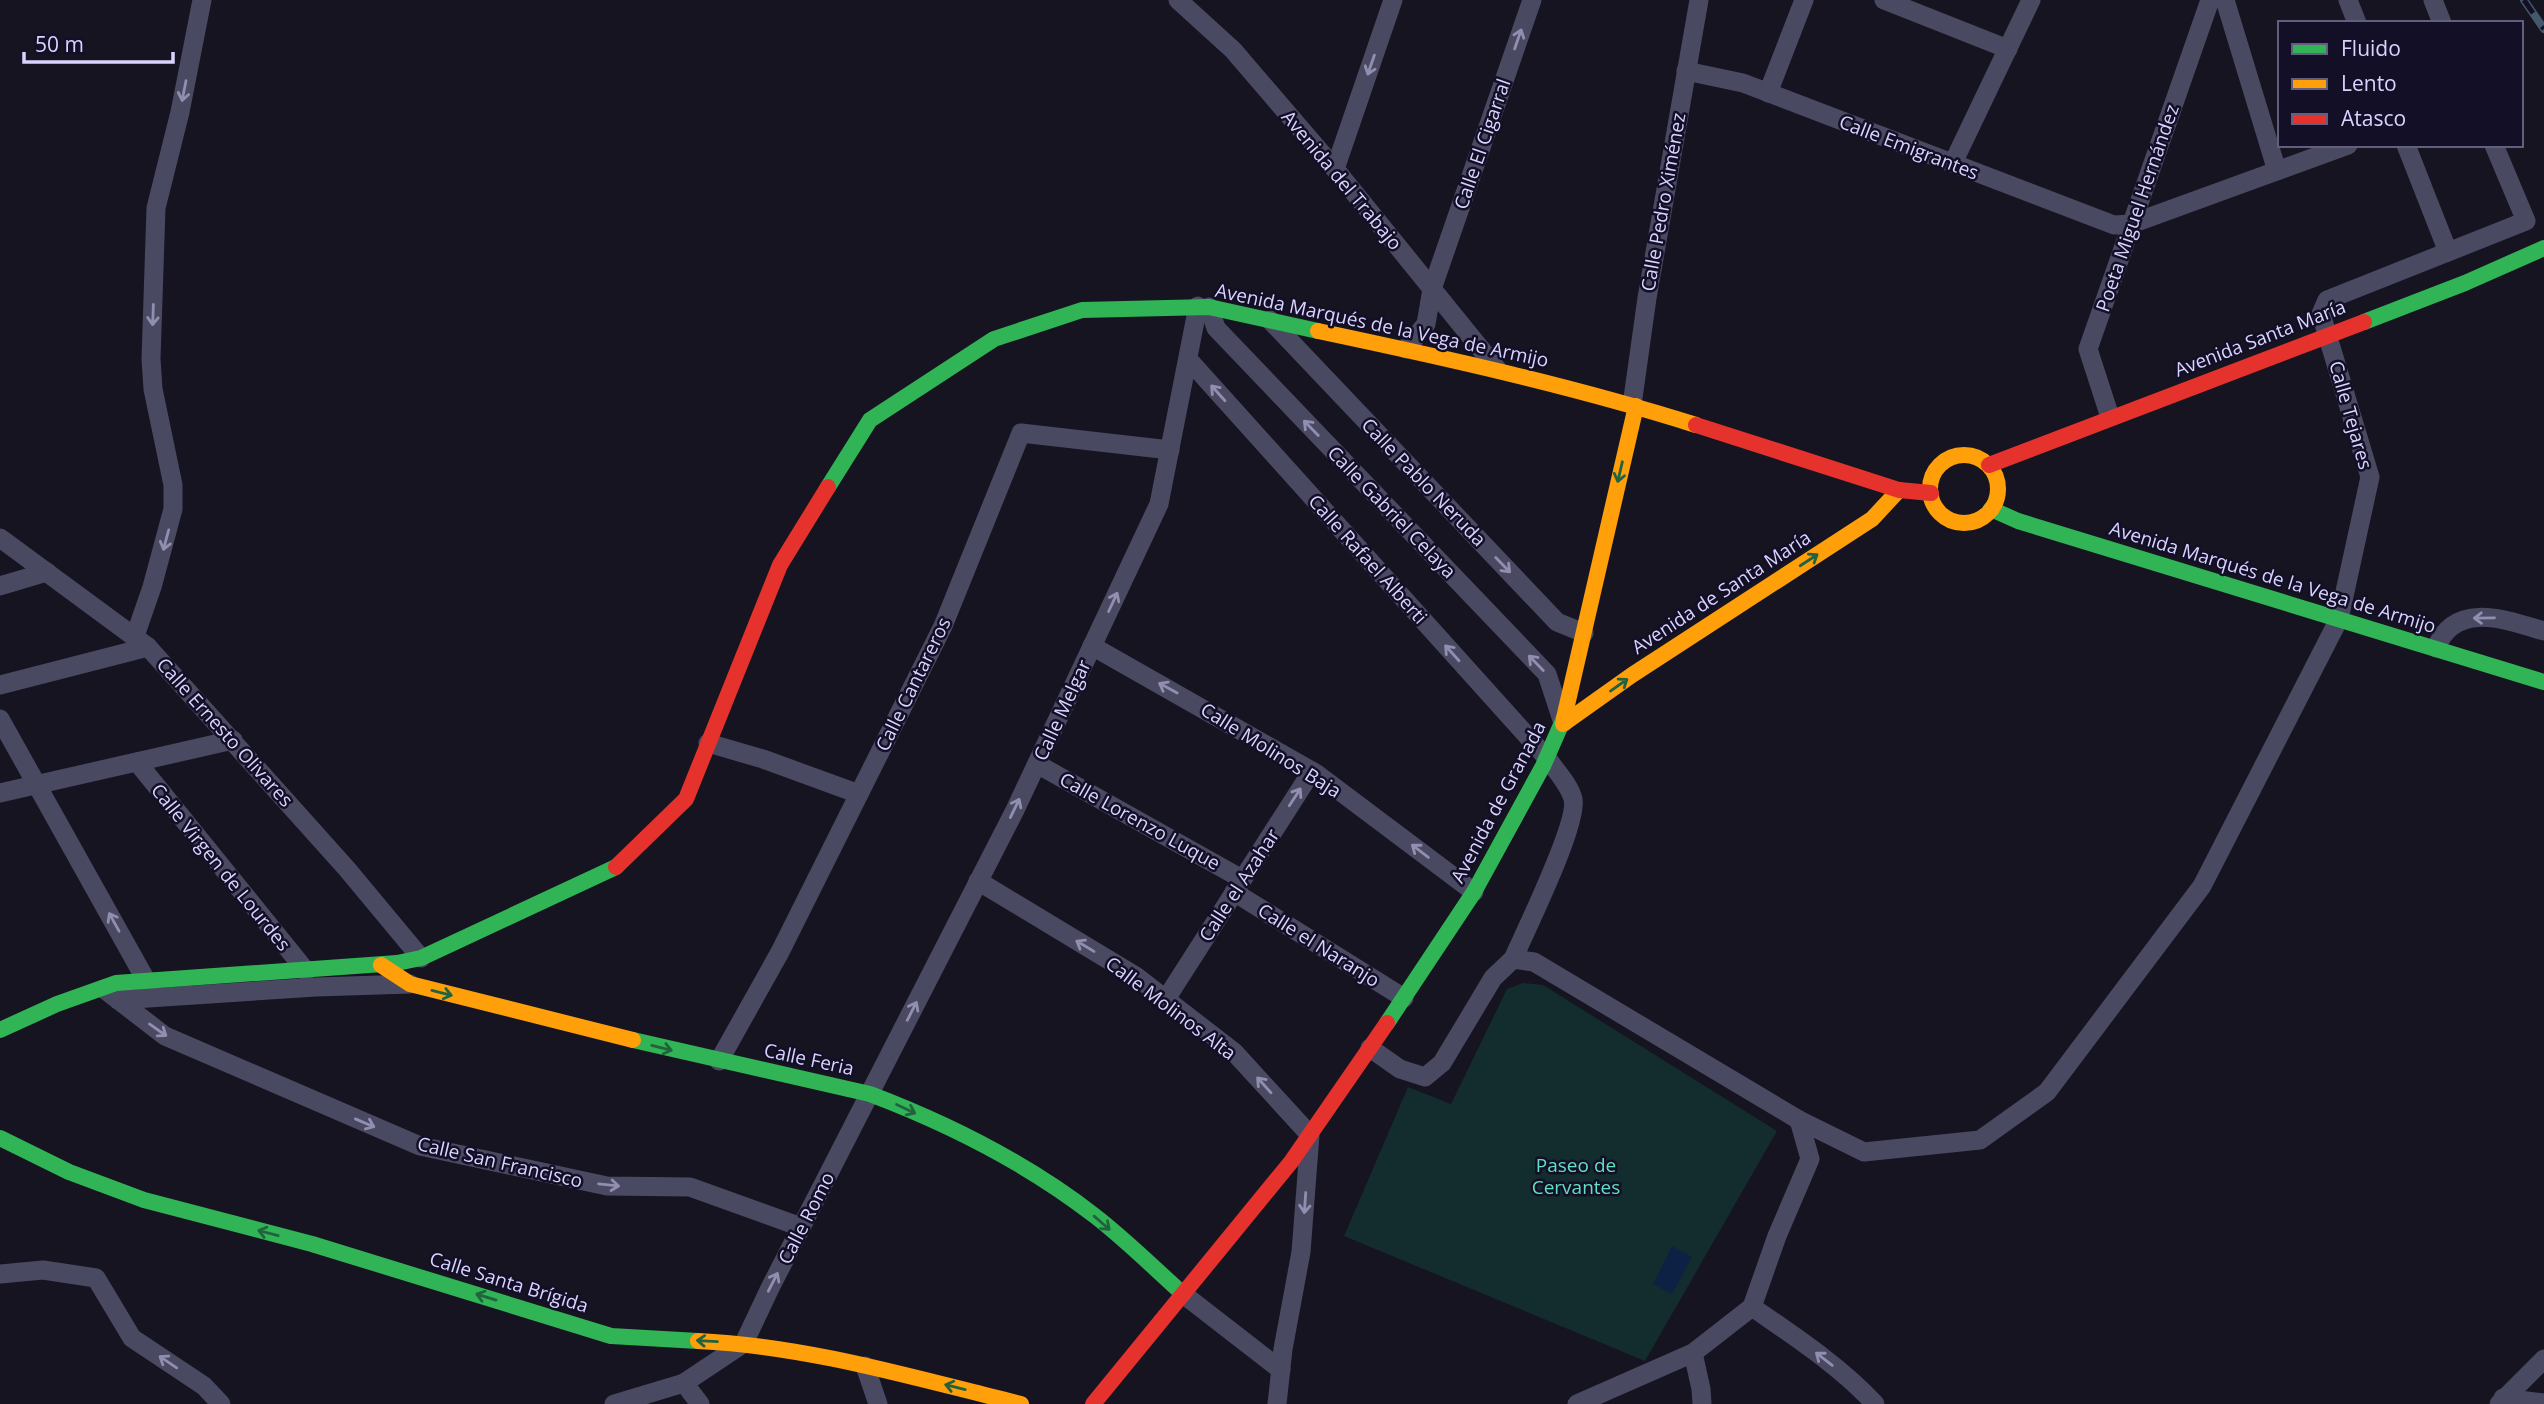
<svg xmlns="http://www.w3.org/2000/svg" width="2544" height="1404" font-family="'Open Sans',sans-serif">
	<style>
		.green { fill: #132c2d }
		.water { fill: #0d2144 }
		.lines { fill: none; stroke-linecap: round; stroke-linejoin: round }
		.street { stroke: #4a4962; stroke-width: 19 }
		.fast { stroke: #30b455; stroke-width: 16 }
		.slow { stroke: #ff9f0a; stroke-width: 16 }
		.jam { stroke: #e5322d; stroke-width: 16 }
		.rail-casing { stroke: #43596b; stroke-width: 8 }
		.rail { stroke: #130f26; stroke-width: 5; stroke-dasharray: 16; stroke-linecap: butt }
		.oneway { stroke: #928eb0 }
		.oneway2 { stroke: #22623e }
		.labels { text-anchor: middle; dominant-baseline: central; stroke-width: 5; stroke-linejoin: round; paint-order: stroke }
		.street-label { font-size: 19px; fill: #d9d4ff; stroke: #130f26 }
		.park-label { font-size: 19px; fill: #5fe0c0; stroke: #130f26 }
	</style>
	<rect width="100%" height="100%" fill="#161421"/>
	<path class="green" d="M1523,983L1543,985L1777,1131L1645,1361L1344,1236L1408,1087L1451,1104L1507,989Z"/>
	<path class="water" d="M1672,1246L1692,1257L1672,1294L1653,1284Z"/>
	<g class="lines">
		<g class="street">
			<path d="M1178,0L1233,50L1335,169L1497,369"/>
			<path d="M1884,0L2008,49"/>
			<path d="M2225,0L2277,171"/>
			<path d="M2348,0L2357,23"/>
			<path d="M2433,0L2442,23"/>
			<path d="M1686,71L1743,83L2114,225L2131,224L2348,145"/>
			<path d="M1768,93L1804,0"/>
			<path d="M2406,145L2448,252"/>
			<path d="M1953,163L2031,0"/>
			<path d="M1335,169L1393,0"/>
			<path d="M1209,307L1216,328L1547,674L1563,723"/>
			<path d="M1270,320L1557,622L1584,633"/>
			<path d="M1406,349L1426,324L1432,289L1532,0"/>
			<path d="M1188,359L1547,758C1556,771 1569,784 1573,799C1579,822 1525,932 1513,959"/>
			<path d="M1632,405L1647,298L1699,0"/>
			<path d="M2110,417L2088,349L2210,0"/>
			<path d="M0,538L148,647L347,869L421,958"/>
			<path d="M0,586L47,572"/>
			<path d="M135,636L152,587L173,509V485L153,389L151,359L156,208L180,112L202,0"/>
			<path d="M1092,646L1317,774L1474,892"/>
			<path d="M2436,648C2455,600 2507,620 2544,631"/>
			<path d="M0,685L148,647"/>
			<path d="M0,719L147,982"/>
			<path d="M708,743L763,759L859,794"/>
			<path d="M137,762L306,971"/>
			<path d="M1037,764L1242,879"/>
			<path d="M0,793L233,740"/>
			<path d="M978,881L1137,977L1234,1052L1310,1135L1301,1252L1283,1349L1277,1404"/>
			<path d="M1234,892L1404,998"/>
			<path d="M104,989L165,1036L420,1146L607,1186L690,1187L801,1227"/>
			<path d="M1166,999L1312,771"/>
			<path d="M118,1000L316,987L410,984"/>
			<path d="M1370,1048L1400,1069L1425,1077L1442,1063L1493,978L1513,959L1534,962L1799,1120L1864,1152L1980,1140L2047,1092L2202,886L2339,619L2370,477L2321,314L2327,300L2526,221L2494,145"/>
			<path d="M719,1061L780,952L943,626L1021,433L1170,450"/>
			<path d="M0,1274L43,1270L96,1278L132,1338L204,1386L221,1404"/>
			<path d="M1183,1294L1281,1370"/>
			<path d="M1752,1307C1794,1336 1840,1366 1875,1404"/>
			<path d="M1693,1353L1701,1389L1702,1404"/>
			<path d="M865,1366L878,1404"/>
			<path d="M684,1383L700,1404"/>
			<path d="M2503,1398L2544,1403"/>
			<path d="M614,1404L684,1383L744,1343L770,1288L1015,810L1159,504L1198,306"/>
			<path d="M1577,1404L1693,1353L1752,1307L1777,1236L1810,1159L1799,1120"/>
			<path d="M2499,1404L2544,1359"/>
		</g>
		<g class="fast">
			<path d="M2364,322L2465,283L2544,248"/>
			<path d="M828,487L870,420L994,339L1082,310L1209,307L1318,331"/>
			<path d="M1991,509L2018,521L2544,682"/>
			<path d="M1387,1023L1474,892L1543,766L1564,718"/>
			<path d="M0,1030L57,1004L116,983L397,963L421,958L616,867"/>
			<path d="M633,1040L870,1094C949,1124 1028,1164 1095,1216C1126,1240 1154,1268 1183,1294"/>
			<path d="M0,1138L69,1172L144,1200L312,1244L611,1336L698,1341"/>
		</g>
		<g class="slow">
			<path d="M1318,331C1446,358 1572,386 1696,425"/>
			<circle cx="1964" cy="489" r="34"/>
			<path d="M1564,718L1636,406"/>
			<path d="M1563,724L1632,675L1872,519L1899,490"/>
			<path d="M381,965L410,984L633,1040"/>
			<path d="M698,1341C808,1346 914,1378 1021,1404"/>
		</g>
		<g class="jam">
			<path d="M1696,425L1899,490L1931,493"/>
			<path d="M1989,465L2364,322"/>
			<path d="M616,867L686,799L780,565L828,487"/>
			<path d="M1093,1404L1291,1162L1387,1023"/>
		</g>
		<g class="rail-casing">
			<path id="rail" d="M2524,0L2544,29"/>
		</g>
		<use href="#rail" class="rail"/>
	</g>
	<defs><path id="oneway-shaft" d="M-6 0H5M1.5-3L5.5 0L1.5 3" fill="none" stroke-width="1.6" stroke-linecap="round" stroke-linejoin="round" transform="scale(1.75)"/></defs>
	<g class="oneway">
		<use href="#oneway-shaft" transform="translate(1518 39) rotate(-71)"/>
		<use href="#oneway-shaft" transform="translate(1371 65) rotate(109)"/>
		<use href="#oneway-shaft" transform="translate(184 91) rotate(101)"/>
		<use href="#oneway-shaft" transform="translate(153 315) rotate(92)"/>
		<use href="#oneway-shaft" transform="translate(1218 393) rotate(-132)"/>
		<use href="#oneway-shaft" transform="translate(1311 428) rotate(-134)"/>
		<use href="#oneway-shaft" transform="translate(166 540) rotate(105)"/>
		<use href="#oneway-shaft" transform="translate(1503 565) rotate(46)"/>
		<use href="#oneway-shaft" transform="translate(1113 602) rotate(-65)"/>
		<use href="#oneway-shaft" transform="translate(2484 618) rotate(179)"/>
		<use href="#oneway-shaft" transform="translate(1452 653) rotate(-132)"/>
		<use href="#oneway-shaft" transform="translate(1536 663) rotate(-134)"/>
		<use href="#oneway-shaft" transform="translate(1168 688) rotate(-151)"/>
		<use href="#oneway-shaft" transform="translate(1295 797) rotate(-57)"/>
		<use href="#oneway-shaft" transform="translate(1015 808) rotate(-64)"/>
		<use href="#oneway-shaft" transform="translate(1420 851) rotate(-143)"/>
		<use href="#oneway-shaft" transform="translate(114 922) rotate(-119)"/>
		<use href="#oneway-shaft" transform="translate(1085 946) rotate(-149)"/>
		<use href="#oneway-shaft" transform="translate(912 1011) rotate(-63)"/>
		<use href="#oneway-shaft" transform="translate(158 1030) rotate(35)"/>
		<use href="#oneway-shaft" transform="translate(1264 1085) rotate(-132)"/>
		<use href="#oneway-shaft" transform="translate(365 1123) rotate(23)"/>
		<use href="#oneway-shaft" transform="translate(609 1185) rotate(6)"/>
		<use href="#oneway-shaft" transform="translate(1305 1203) rotate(94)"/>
		<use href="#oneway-shaft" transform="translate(773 1282) rotate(-63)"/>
		<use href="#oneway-shaft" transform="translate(1824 1359) rotate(-142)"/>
		<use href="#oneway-shaft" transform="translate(168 1362) rotate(-146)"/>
	</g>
	<g class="oneway2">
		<use href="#oneway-shaft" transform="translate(1620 472) rotate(103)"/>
		<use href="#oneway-shaft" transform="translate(1809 560) rotate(-33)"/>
		<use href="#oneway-shaft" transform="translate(1619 685) rotate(-35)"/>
		<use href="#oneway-shaft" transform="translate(442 993) rotate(14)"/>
		<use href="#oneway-shaft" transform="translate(662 1048) rotate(14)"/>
		<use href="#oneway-shaft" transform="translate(906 1109) rotate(25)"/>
		<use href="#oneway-shaft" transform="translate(1102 1223) rotate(41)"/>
		<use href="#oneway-shaft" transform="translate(268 1233) rotate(-165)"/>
		<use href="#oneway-shaft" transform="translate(486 1297) rotate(-163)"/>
		<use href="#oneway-shaft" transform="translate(707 1341) rotate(-177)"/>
		<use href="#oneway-shaft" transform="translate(955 1387) rotate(-166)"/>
	</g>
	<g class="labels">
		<g class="street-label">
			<text transform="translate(1482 144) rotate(-71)">Calle El Cigarral</text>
			<text transform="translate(1909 147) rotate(21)">Calle Emigrantes</text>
			<text transform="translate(1342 180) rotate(50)">Avenida del Trabajo</text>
			<text transform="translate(1663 202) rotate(-80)">Calle Pedro Ximénez</text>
			<text transform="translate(2137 208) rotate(-71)">Poeta Miguel Hernández</text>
			<text transform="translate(1382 325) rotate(12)">Avenida Marqués de la Vega de Armijo</text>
			<text transform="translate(2260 338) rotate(-21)">Avenida Santa María</text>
			<text transform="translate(2351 415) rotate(74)">Calle Tejares</text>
			<text transform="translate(1424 482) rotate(46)">Calle Pablo Neruda</text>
			<text transform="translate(1392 512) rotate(46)">Calle Gabriel Celaya</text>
			<text transform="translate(1368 559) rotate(48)">Calle Rafael Alberti</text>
			<text transform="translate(2273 577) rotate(17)">Avenida Marqués de la Vega de Armijo</text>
			<text transform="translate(1721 592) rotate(-33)">Avenida de Santa María</text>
			<text transform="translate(913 684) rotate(-64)">Calle Cantareros</text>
			<text transform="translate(1062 710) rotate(-65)">Calle Melgar</text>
			<text transform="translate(225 732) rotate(48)">Calle Ernesto Olivares</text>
			<text transform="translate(1271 750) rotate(32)">Calle Molinos Baja</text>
			<text transform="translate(1498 802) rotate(-62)">Avenida de Granada</text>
			<text transform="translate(1140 821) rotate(29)">Calle Lorenzo Luque</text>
			<text transform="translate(221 867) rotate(51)">Calle Virgen de Lourdes</text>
			<text transform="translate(1239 885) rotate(-57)">Calle el Azahar</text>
			<text transform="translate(1319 945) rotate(32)">Calle el Naranjo</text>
			<text transform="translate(1171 1008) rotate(37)">Calle Molinos Alta</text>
			<text transform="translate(809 1059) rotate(12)">Calle Feria</text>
			<text transform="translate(500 1162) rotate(13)">Calle San Francisco</text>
			<text transform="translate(806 1218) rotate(-63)">Calle Romo</text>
			<text transform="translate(509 1282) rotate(17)">Calle Santa Brígida</text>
		</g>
		<g class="park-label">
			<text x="1576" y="1165">Paseo de<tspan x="1576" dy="22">Cervantes</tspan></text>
		</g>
	</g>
	<rect x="2278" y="21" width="245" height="126" fill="#130f26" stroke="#625e7d" stroke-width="2"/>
	<rect x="2292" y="44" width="35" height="10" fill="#30b455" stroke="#625e7d" stroke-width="2"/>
	<text x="2341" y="56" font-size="21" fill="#d9d4ff">Fluido</text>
	<rect x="2292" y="79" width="35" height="10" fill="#ff9f0a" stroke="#625e7d" stroke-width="2"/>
	<text x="2341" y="91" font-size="21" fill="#d9d4ff">Lento</text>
	<rect x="2292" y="114" width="35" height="10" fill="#e5322d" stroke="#625e7d" stroke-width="2"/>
	<text x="2341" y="126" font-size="21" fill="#d9d4ff">Atasco</text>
	<path d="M24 52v10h149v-10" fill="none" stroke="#d9d4ff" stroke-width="3.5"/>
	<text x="35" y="52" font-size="21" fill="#d9d4ff" stroke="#130f26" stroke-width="5" paint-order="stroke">50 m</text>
</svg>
